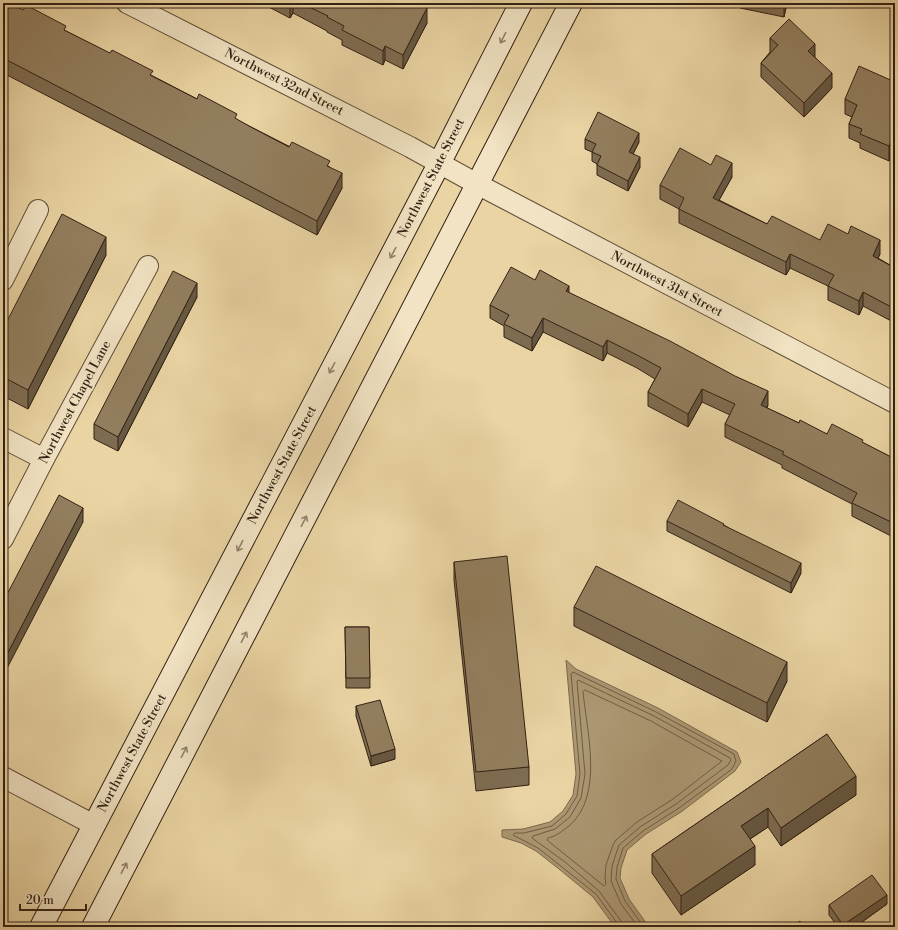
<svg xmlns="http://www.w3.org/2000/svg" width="898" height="930" font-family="'Libre Bodoni',serif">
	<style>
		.water { fill: #ab9772; stroke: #7b684c }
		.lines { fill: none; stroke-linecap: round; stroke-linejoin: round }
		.shore { stroke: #6e5c43; stroke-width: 1 }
		.minor-casing { stroke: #604e38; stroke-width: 22 }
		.secondary-casing { stroke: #322114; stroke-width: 24 }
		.minor { stroke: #f1e3c3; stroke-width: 20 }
		.secondary { stroke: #f1e3c3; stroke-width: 22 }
		.wall { fill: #7e6c51; stroke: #322114 }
		.shaded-wall { fill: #665842; stroke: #322114 }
		.building { fill: #927e5e; stroke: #322114 }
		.oneway { stroke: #92826c }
		.labels { text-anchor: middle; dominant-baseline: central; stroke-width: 4; stroke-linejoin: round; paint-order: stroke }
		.street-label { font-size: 13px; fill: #322114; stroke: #f1e3c3 }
	</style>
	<rect width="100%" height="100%" fill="#ead4a3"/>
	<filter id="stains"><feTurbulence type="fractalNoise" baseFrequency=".005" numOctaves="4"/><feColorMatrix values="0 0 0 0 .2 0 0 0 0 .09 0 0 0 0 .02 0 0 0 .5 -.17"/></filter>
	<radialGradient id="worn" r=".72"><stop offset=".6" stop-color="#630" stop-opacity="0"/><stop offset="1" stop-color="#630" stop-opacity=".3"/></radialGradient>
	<path class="water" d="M566,660L576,669L658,708L737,752L741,762L735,771L681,812L646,834L627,850L621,868L620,878L629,899L649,927H615L593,897L559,869L536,851L521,843L502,837V830L523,829L550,822L563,811L573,795L576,774Z"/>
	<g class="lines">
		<g class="shore">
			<path d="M585,690L651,721L722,761L673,799L637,822L616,840L613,845L606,865L605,878L606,884L604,886L547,840L548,838C557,836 562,831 569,826C604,796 587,732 583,692Z"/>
			<path d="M618,927L617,923L596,894L538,848L513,835L515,833H524L552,826L566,814L577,796L580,774L571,674L573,672L656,712L734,754L736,761L732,769L679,808L643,831L623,848L617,867L616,879L625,901L644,927"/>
			<path d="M623,927L621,921L599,891L565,862L532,838L533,836L555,829L570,817L581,798L585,774L577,682L578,680L654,716L730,758L731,760L728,765L676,804L640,827L619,845L612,866L611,881L621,904L638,927"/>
		</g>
		<g class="minor-casing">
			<g id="minor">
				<path d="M127,3L410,147L477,184L895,403"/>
				<path d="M3,280L38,210"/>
				<path d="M3,438L44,459"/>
				<path d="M3,539L44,459L148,266"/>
				<path d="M3,777L94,825"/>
			</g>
		</g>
		<g class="secondary-casing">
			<g id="secondary">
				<path d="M41,927L440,162L521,3"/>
				<path d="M93,927L571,3"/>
			</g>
		</g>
		<use href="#minor" class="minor"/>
		<use href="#secondary" class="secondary"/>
	</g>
	<g class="wall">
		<path d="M3,3L66,31L249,126L330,167L342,188L317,235L3,73Z"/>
		<path d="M261,3H417L427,23L403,69L385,60L383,65L342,45V40L327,32V31L293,13L290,18Z"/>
		<path d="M740,3H787L784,17L740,8Z"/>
		<path d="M770,38L815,57L832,88L804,117L761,77V63L770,52Z"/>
		<path d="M895,82V146L889,161L860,148V143L849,138V124L852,117L845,114V99Z"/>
		<path d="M585,139L639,142L633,154L640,167L628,191L597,175V164L592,161V152L585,149Z"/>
		<path d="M732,177L719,200L767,224L820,240L880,254L878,258L895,268V323L863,306L859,315L828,300V286L790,268L786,275L679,223V209L660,199V185Z"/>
		<path d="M106,255L28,409L3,396V329Z"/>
		<path d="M535,280L569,293L768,405L767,408L799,423L827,434L863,443L895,459V527L891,536L852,516V504L782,468V465L725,437V424L730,415L702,402L688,427L648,406V392L655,379L637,368L607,353L603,361L543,332L532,351L504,337V326L490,318V305Z"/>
		<path d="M197,297L118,451L94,439V424Z"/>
		<path d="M667,521L724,525L801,573L791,593L667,531Z"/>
		<path d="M454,562L529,767V785L476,791L454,580Z"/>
		<path d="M574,607L787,681L767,722L574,626Z"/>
		<path d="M345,627H369L370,688H346Z"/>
		<path d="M356,706L395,759L371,766L356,716Z"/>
		<path d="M827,734L856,795L781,846L768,827L750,839L755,865L681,915L652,873V854Z"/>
		<path d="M887,904L855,927H838L829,915V905Z"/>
	</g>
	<g class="shaded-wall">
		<path d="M290,3H293V13L290,18Z"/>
		<path d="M784,3H787L784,17Z"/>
		<path d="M427,8V23L403,69V55Z"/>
		<path d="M815,44V58L808,51Z"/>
		<path d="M385,46V60L383,65V51Z"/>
		<path d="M832,73V88L804,117V103Z"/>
		<path d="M895,131V146L889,161V146Z"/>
		<path d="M639,133V142L629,162V152Z"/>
		<path d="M640,157V167L628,191V181Z"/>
		<path d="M732,163V177L713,211V198Z"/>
		<path d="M342,173V188L317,235V221Z"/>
		<path d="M106,237V255L28,409V390Z"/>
		<path d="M880,240V254L873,269V256Z"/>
		<path d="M790,254V268L786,275V262Z"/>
		<path d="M197,283V297L118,451V437Z"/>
		<path d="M569,286V299L566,291Z"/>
		<path d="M863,292V306L859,315V301Z"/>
		<path d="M543,318V332L532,351V338Z"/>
		<path d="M607,340V353L603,361V347Z"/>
		<path d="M702,389V402L688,427V414Z"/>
		<path d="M768,391V405L761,419V405Z"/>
		<path d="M83,508V522L3,676V662Z"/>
		<path d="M895,514V527L891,536V522Z"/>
		<path d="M801,563V573L791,593V583Z"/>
		<path d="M787,662V681L767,722V703Z"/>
		<path d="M395,749V759L371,766V756Z"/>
		<path d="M856,776V795L781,846V828Z"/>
		<path d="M768,808V827L741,845V826Z"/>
		<path d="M755,846V865L681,915V896Z"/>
		<path d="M887,895V904L855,927H843V925Z"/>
	</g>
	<g class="building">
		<path d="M3,3H9L23,10L26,5L66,26L64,30L110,53L112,50L153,71L150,75L197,99L199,94L237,114L235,118L249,126L289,147L292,142L330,161L327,166L342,173L317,221L3,58Z"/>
		<path d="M301,3H417L427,8L403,55L385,46L383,51L342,30L344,26L327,17L328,16Z"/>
		<path d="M789,19L815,44L808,51L832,73L804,103L761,63L778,45L770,38Z"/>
		<path d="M859,66L895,82V131L889,146L860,134L862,129L849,124L857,105L845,99Z"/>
		<path d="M598,112L639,133L629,152L640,157L628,181L597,165L601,156L592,152L596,144L585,139Z"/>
		<path d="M680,148L711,165L716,155L732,163L713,198L767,224L772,216L820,240L828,224L848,234L851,226L880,240L873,256L895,268V309L863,292L859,301L828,286L834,275L790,254L786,262L679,209L684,198L660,185Z"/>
		<path d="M62,214L106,237L28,390L3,377V329Z"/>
		<path d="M511,267L535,280L540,270L569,286L566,291L670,341L735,376L768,391L761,405L799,423L800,420L827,434L832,424L863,440L862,442L895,459V514L891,522L852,503L857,493L782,454L784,452L725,424L735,404L702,389L688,414L648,392L661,368L637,355L607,340L603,347L543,318L532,338L504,324L509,315L490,305Z"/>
		<path d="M173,271L197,283L118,437L94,424Z"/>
		<path d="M59,495L83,508L3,662V602Z"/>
		<path d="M678,500L724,524L723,525L801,563L791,583L667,521Z"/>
		<path d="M507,556L529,767L476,772L454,562Z"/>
		<path d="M596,566L787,662L767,703L574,607Z"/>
		<path d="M345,627H369L370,678H346Z"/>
		<path d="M380,700L395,749L371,756L356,706Z"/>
		<path d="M827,734L856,776L781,828L768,808L741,826L755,846L681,896L652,854Z"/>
		<path d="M872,875L887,895L843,925L829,905Z"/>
		<path d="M800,921L804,927H792Z"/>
	</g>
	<defs><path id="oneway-shaft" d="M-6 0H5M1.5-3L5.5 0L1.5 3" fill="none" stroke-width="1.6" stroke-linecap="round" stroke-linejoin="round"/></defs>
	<g class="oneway">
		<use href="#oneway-shaft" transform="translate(503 38) rotate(117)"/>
		<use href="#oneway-shaft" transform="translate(393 253) rotate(118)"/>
		<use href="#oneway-shaft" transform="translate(332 368) rotate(118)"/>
		<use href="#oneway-shaft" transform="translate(304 521) rotate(-63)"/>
		<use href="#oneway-shaft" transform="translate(240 546) rotate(118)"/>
		<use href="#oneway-shaft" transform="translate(244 637) rotate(-63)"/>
		<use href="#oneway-shaft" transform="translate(184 752) rotate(-63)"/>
		<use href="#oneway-shaft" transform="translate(124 868) rotate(-62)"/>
	</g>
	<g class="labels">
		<g class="street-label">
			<text transform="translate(284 82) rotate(27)">Northwest 32nd Street</text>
			<text transform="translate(431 178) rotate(-63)">Northwest State Street</text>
			<text transform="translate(667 284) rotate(28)">Northwest 31st Street</text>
			<text transform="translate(75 402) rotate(-62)">Northwest Chapel Lane</text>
			<text transform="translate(282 465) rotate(-62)">Northwest State Street</text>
			<text transform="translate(132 753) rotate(-62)">Northwest State Street</text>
		</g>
	</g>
	<rect width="898" height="930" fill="none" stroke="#ead4a3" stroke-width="16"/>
	<rect x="4" y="4" width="890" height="922" fill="none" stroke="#322114" stroke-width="2"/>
	<rect x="8" y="8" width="882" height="914" fill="none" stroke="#322114"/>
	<path d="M20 904v6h66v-6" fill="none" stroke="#322114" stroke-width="2"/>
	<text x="26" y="904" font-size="12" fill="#322114" stroke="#f1e3c3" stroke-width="3" paint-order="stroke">20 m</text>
	<rect width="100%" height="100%" filter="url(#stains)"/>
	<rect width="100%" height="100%" fill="url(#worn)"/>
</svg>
